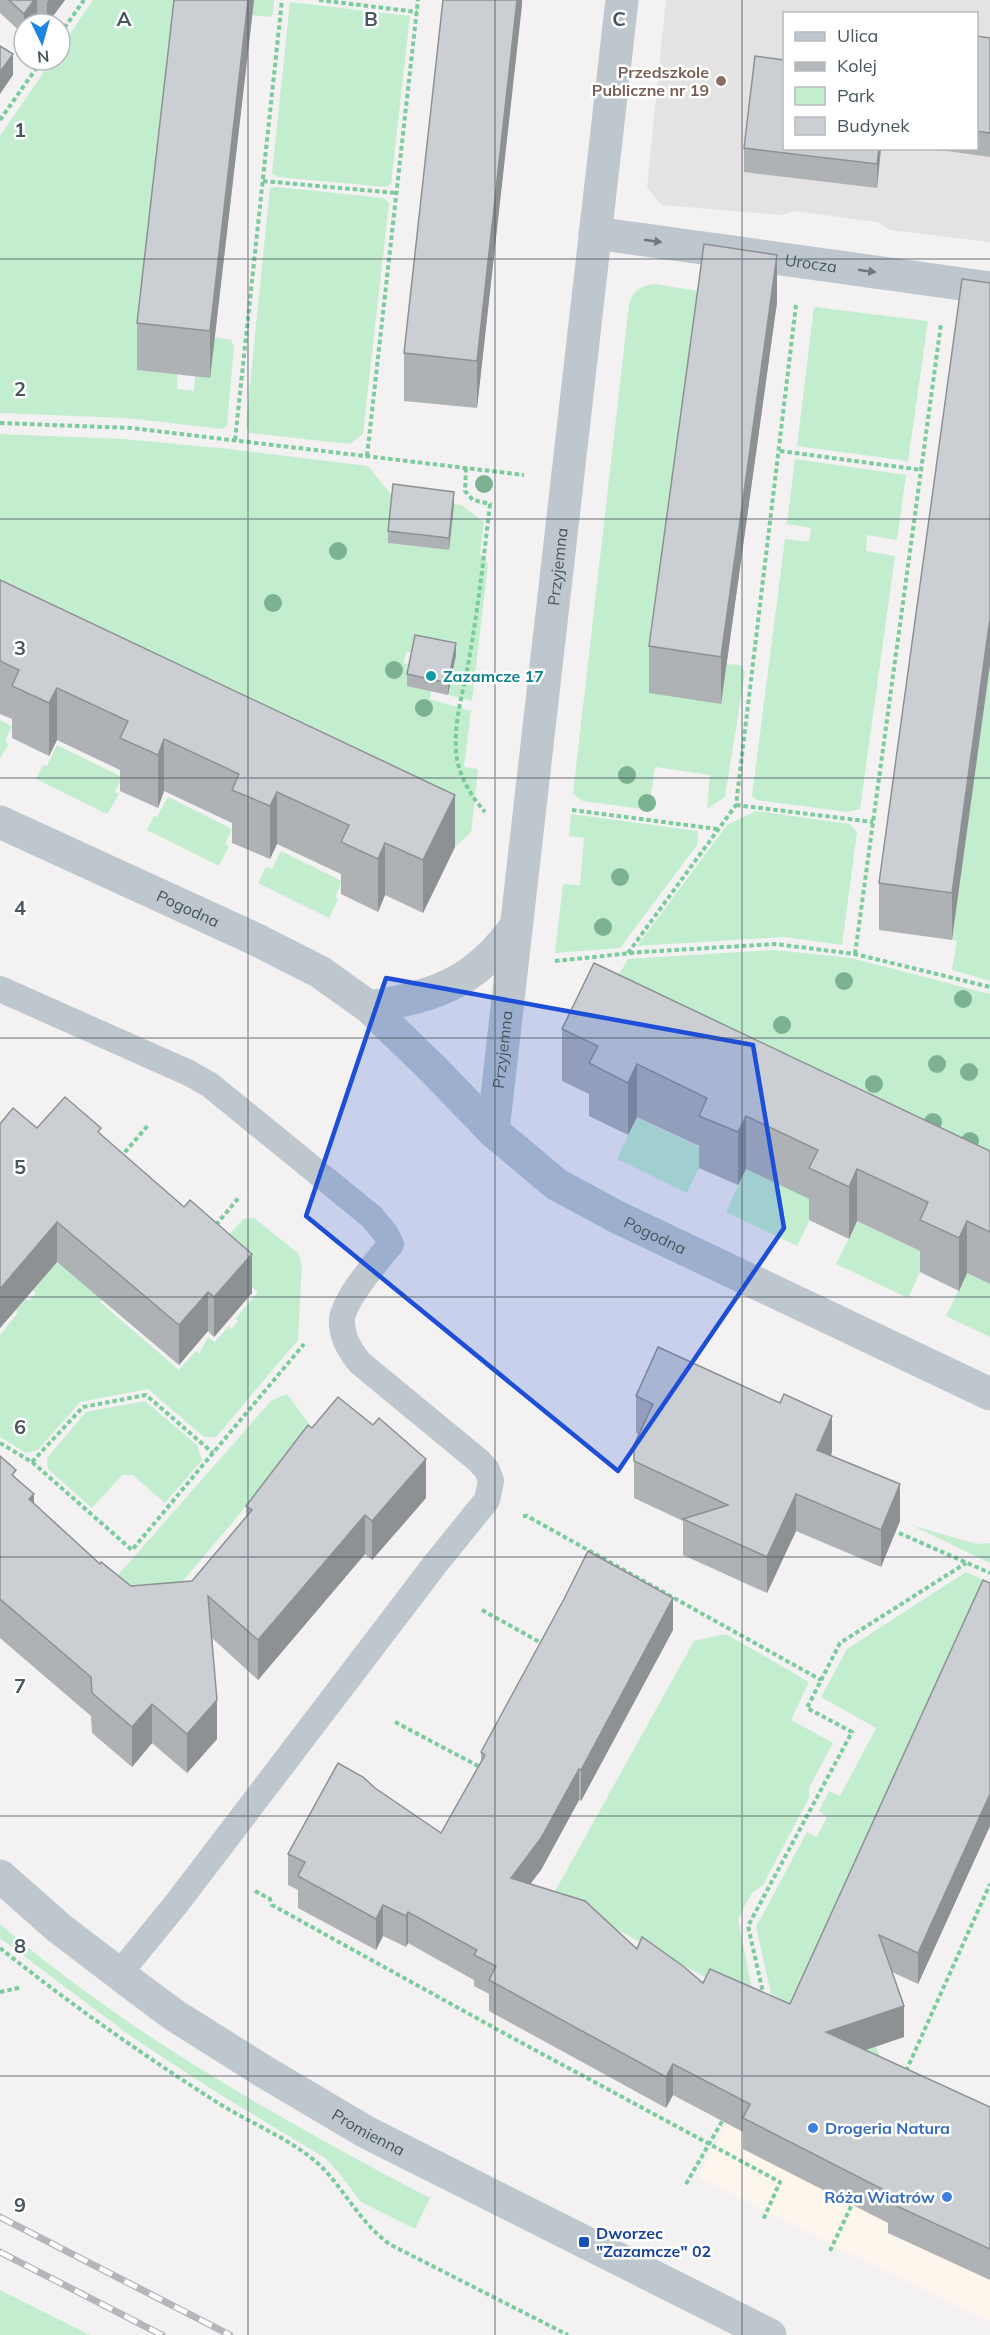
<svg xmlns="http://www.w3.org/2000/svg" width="990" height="2335" font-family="Mulish,sans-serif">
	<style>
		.commercial { fill: #fcf6ec }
		.education { fill: #e4e2e3; fill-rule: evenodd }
		.green { fill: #c2eecf }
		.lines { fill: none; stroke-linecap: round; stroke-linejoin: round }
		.path { stroke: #7acc9c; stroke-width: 4; stroke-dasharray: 4.5 3; stroke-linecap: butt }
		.service { stroke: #bdc7cd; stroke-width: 26 }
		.minor { stroke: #bdc7cd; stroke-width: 33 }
		.tertiary { stroke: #bdc7cd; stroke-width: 33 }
		.rail-casing { stroke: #b3b7bb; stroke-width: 7 }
		.rail { stroke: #fff; stroke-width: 4.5; stroke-dasharray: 14; stroke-linecap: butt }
		.tree { fill: #7cb291 }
		.wall { fill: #afb2b5 }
		.shaded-wall { fill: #8e9194 }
		.building { fill: #cbcfd3; stroke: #8e9194; stroke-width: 1.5 }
		.oneway { fill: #6c787f }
		.marked { fill: #1d4ed8; fill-opacity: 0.2; stroke: #1d4ed8; stroke-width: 4.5; stroke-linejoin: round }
		.grid { fill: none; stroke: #49565e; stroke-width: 1.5; stroke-opacity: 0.55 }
		.education-dot { fill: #8d6e63; stroke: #fff; stroke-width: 2 }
		.culture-dot { fill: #0f9aa8; stroke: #fff; stroke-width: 2 }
		.shop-dot { fill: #3f7fe0; stroke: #fff; stroke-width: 2 }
		.transit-dot { fill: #1a4fb4; stroke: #fff; stroke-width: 2 }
		.labels { text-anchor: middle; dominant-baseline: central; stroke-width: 5; stroke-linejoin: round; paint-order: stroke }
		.education-label { font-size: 16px; font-weight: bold; fill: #785e54; stroke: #fff; text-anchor: end }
		.street-label { font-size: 16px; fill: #49565e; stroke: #fff }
		.culture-label { font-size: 16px; font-weight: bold; fill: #0d838f; stroke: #fff; text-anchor: start }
		.shop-label { font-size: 16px; font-weight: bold; fill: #366cbe; stroke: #fff; text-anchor: start }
		.transit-label { font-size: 16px; font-weight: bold; fill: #164399; stroke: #fff; text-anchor: start }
		.grid-label { font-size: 20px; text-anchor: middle; font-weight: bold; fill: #49565e; stroke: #fff; stroke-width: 5; stroke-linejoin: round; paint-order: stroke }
	</style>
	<rect width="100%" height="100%" fill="#f3f1f1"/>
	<path class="commercial" d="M771,2044L990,2129V2322L840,2249L698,2177Z"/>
	<path class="education" d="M666,0H990V242L891,230L877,222L794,211L781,215L662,205L647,188ZM784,14H976V148H784Z"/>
	<g class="green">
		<path d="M93,0H180L177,389L194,391L195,376L214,337L231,340L234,347L227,425L223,429L126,418L0,413V136L52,60H60V49Z"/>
		<path d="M254,0H274L273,14L269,17L252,15Z"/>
		<path d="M290,2L410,16L391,184L385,187L278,177L272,174Z"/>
		<path d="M277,187L384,198L389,203L363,434L350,444L249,433L246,424L270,188Z"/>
		<path d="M655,284L704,292L721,704L727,664L740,665L745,672L725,797L707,809L710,775L655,767L649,810L583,801L573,794L629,305C632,291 641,285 655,284Z"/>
		<path d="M814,307L928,321L908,461L797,446Z"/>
		<path d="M0,434L123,439L230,449L368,466L393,497L389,543L449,550L454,504L461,505L484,522L480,554L488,564L472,701L448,695L456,656L406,652L404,663L411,665L431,692L430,699L471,711L464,767L478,769L471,832L455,847L0,632Z"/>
		<path d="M795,459L906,475L897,540L867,535L866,551L895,556L860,809L847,812L757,800L752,796L785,539L809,542L811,528L787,524Z"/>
		<path d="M990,665V981L952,970L957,941L952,940Z"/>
		<path d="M0,720L12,726L5,741L9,744L0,758Z"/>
		<path d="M57,745L122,777L115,792L119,794L107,814L36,779L43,765L47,766Z"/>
		<path d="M168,797L232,829L225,844L229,846L219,866L147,830L154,816L157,817Z"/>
		<path d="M756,811L850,824L857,832L842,945L785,937L637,946L727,825Z"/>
		<path d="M571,814L698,831L697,845L620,948L555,953L563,884L580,885L584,838L569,836Z"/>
		<path d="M281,851L342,881L335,897L338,899L329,918L258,883L266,867L272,869Z"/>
		<path d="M774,950L851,958L990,994V1203L594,1016L628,959Z"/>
		<path d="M637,1117L707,1151L687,1193L617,1159Z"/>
		<path d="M746,1169L818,1203L797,1246L726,1212Z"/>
		<path d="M254,1218L298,1253L302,1264L298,1340L216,1437H204L148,1389L80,1402L38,1450L26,1453L0,1437V1335L18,1313L16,1310L26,1299L29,1301L36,1293L25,1283L57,1255L105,1296L100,1302L179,1370L196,1351L199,1354L208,1337L215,1342L229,1326L231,1329L238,1321L236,1318L258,1292L213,1253L243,1219Z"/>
		<path d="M857,1221L928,1255L908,1298L836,1264Z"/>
		<path d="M967,1273L990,1284V1337L946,1316Z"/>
		<path d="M287,1394L312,1428L124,1651L83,1615L271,1401Z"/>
		<path d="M145,1401L197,1445L202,1460L165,1503L133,1475H122L92,1508L48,1469L47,1458L86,1412Z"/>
		<path d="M911,1525L976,1544L990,1543V1563Z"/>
		<path d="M966,1572L990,1583V1609L870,2033L880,2056L885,2104L779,2029L756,1927L807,1832L817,1837L827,1817L819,1811L829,1791L840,1796L876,1728L821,1697L847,1649Z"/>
		<path d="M726,1634L809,1682L791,1720L833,1743L809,1788V1798L763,1885L752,1893L738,1919L755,2004L553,1895L694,1641Z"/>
		<path d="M0,1924C129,2035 280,2119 430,2198L415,2229L361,2202L339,2173L325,2158L216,2092L132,2037L0,1938Z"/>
		<path d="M0,2290L90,2335H0Z"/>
	</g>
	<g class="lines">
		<g class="path">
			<path d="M319,0L417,12"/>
			<path d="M60,34L84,0"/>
			<path d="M0,120L42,60"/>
			<path d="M263,181L396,193"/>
			<path d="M0,423L131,428L524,475"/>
			<path d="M235,440L282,0"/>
			<path d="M780,451L922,470"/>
			<path d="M367,456L418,0"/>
			<path d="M466,468L465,491L473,500L490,504C484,556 478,608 469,660C464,690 454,718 456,750C457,773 470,795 485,812"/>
			<path d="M736,805L873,822"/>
			<path d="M572,810L717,829"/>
			<path d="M628,953L736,805L796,305"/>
			<path d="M855,954L941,324"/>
			<path d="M555,961L642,952L775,944L855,954L990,987"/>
			<path d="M120,1158L149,1124"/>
			<path d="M216,1225L240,1196"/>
			<path d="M0,1443L32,1462L132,1550L304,1344"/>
			<path d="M32,1462L83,1407L146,1395L213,1453"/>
			<path d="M523,1516H527L821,1680"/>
			<path d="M899,1533L990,1573"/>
			<path d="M482,1610L545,1645"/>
			<path d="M395,1722L480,1767"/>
			<path d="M255,1891L270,1899L272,1905L509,2036L780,2182L763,2220"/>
			<path d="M0,1948C70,2004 143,2055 218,2103C247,2121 281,2135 309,2156C342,2181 356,2221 391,2245L568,2335"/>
			<path d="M0,1992L22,1987"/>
			<path d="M764,1997L748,1926L852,1732L807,1708L840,1643L966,1563"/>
			<path d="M906,2071L990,1884"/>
			<path d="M686,2184L724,2118"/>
			<path d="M830,2251L854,2200"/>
		</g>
		<path class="service" d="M0,989L189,1073L210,1085L372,1217L386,1234L391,1244C378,1260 343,1300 342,1320C341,1337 350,1351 360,1363L479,1461L487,1470L491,1481L487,1500L436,1563L177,1903L119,1974"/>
		<g class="minor">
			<path id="s1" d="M595,233L990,288"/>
			<path id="s2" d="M0,822L255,939L320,972L369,1007L432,1068L493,1131L556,1184L617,1217L990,1394"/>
			<path d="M369,1007C435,997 476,982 516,926"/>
			<path id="s3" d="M493,1131L622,0"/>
		</g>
		<path class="tertiary" id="s4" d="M0,1876L59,1928L135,1986L174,2015L263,2071L366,2132L770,2335"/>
		<g class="rail-casing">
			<g id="rail">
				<path d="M0,2217L230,2335"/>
				<path d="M0,2252L162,2335"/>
			</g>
		</g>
		<use href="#rail" class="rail"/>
	</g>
	<g class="tree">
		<circle cx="484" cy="484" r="9"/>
		<circle cx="338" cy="551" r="9"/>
		<circle cx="273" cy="603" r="9"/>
		<circle cx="394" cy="670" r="9"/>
		<circle cx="424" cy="708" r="9"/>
		<circle cx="627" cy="775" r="9"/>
		<circle cx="647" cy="803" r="9"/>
		<circle cx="620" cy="877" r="9"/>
		<circle cx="603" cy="927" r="9"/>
		<circle cx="844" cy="981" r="9"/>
		<circle cx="963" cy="999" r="9"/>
		<circle cx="782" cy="1025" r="9"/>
		<circle cx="937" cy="1064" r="9"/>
		<circle cx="969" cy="1072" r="9"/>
		<circle cx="874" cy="1084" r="9"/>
		<circle cx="933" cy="1122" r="9"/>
		<circle cx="970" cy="1141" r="9"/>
	</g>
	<g class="wall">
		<path d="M0,0H65L47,24L37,17L32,24H24V35L0,13Z"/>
		<path d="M174,0H254L210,378L137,370V323Z"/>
		<path d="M522,0L477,408L404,401V353Z"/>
		<path d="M976,36L990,38V157L925,148H976Z"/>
		<path d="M744,148H881L877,188L744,172Z"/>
		<path d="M990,283L952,940L879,930V883Z"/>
		<path d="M777,302L721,704L649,693V646Z"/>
		<path d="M454,504L449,550L388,543V531Z"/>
		<path d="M0,580L455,847L423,913L385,895L378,912L341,894V874L277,844L270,859L232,843V823L164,791L158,808L120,791V770L57,740L49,756L12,738V719L0,714Z"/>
		<path d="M456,655L448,695L407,686V674Z"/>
		<path d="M562,1029L990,1151V1284L967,1273L959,1291L920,1272V1251L857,1221L849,1239L809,1220V1199L746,1169L738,1185L699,1168V1146L637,1117L628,1135L589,1116V1094L562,1081Z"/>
		<path d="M0,1124L101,1135L252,1293L214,1337L208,1331L179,1365L57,1262L0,1328Z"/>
		<path d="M636,1396L832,1452L831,1456L900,1521L881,1567L796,1531L767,1593L683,1555V1521L634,1498V1445L639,1434L636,1433Z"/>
		<path d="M312,1428L426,1498L372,1560L365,1554L258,1680L212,1638L217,1739L187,1773L152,1743L132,1767L92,1733L91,1716L0,1638V1456L34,1504L100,1564L131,1586L192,1581L246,1517V1506Z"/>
		<path d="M990,1583V1826L918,1984L892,1972L904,2037L866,2050L990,2107V2280L888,2233V2223L743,2149V2132L673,2095L666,2108L489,2011V1994L474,1986V1980L408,1943L406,1947L383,1936L376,1950L298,1908V1890L288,1885V1854L375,1788L441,1833L481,1763V1752L673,1630L581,1801L579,1800L541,1870L530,1884L637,1949L703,1983L790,2004Z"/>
	</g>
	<g class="shaded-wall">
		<path d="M34,0H37V17L32,24H24V14Z"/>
		<path d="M49,0H65L47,24V3Z"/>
		<path d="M248,0H254L210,378V331Z"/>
		<path d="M517,0H522V5L477,408V361Z"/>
		<path d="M13,54V75L0,94V72Z"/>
		<path d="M879,148H881L877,188V164Z"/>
		<path d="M777,255V302L721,704V657Z"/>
		<path d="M454,492V504L449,550V538Z"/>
		<path d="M990,618V665L952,940V893Z"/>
		<path d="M456,643V655L448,695V683Z"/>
		<path d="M57,688V740L49,756V703Z"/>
		<path d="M164,739V791L158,808V755Z"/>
		<path d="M277,792V844L270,859V806Z"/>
		<path d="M455,795V847L423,913V860Z"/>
		<path d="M385,843V895L378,912V859Z"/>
		<path d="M637,1064V1117L628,1135V1083Z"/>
		<path d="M746,1116V1169L738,1185V1132Z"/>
		<path d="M857,1169V1221L849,1239V1187Z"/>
		<path d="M967,1221V1273L959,1291V1238Z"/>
		<path d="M57,1222V1262L0,1328V1289Z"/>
		<path d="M252,1254V1293L214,1337V1297Z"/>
		<path d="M208,1292V1331L179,1365V1325Z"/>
		<path d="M832,1416V1452L817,1486V1450Z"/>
		<path d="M426,1459V1498L372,1560V1521Z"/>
		<path d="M900,1484V1521L881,1567V1530Z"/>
		<path d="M34,1494V1533L29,1499Z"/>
		<path d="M796,1494V1531L767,1593V1557Z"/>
		<path d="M365,1515V1554L258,1680V1640Z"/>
		<path d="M673,1598V1630L581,1801V1770Z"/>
		<path d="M217,1700V1739L187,1773V1734Z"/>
		<path d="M152,1704V1743L132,1767V1727Z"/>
		<path d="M579,1769V1800L541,1870L511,1909V1878Z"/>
		<path d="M990,1794V1826L918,1984V1953Z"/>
		<path d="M383,1905V1936L376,1950V1919Z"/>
		<path d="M408,1912V1943L406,1947V1916Z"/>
		<path d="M904,2006V2037L826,2063V2032Z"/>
		<path d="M673,2064V2095L666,2108V2077Z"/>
	</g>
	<g class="building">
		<path d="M9,0H34L24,14Z"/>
		<path d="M174,0H248L210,331L137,323Z"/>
		<path d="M443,0H517L477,361L404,353Z"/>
		<path d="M976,36L990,38V133L976,131Z"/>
		<path d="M0,46L13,54L0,72Z"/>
		<path d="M755,56L784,60V148H879L877,164L744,148Z"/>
		<path d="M704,244L777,255L721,657L649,646Z"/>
		<path d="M962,279L990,283V618L952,893L879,883Z"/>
		<path d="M393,484L454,492L449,538L388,531Z"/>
		<path d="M0,580L455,795L423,860L385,843L378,859L341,842L349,825L277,792L270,806L232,790L239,774L164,739L158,755L120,738L128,721L57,688L49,703L12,686L19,670L0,661Z"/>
		<path d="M415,635L456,643L448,683L407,674Z"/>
		<path d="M594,963L990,1151V1232L967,1221L959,1238L920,1220L928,1202L857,1169L849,1187L809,1168L818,1150L746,1116L738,1132L699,1116L707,1098L637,1064L628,1083L589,1063L598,1046L562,1029Z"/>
		<path d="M65,1097L101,1128L98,1132L184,1207L190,1200L252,1254L214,1297L208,1292L179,1325L57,1222L0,1289V1124L13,1108L37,1128Z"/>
		<path d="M658,1347L780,1403L784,1394L832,1416L817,1450L900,1484L881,1530L796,1494L767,1557L683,1519L728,1505L634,1461V1445L653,1404L636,1396Z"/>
		<path d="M338,1397L373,1425L379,1418L426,1459L372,1521L365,1515L258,1640L208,1596L217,1700L187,1734L152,1704L132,1727L92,1693L91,1677L0,1599V1456L16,1470L12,1475L34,1494L29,1499L100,1564L101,1562L131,1586L192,1581L252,1510L246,1506L308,1425L312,1428Z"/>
		<path d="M588,1551L673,1598L581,1770L579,1769L541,1838L511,1878L585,1901L637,1949L642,1937L683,1966L703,1983L710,1969L790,2004L983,1580L990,1583V1794L918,1953L879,1935L904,2006L826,2032L990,2107V2249L888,2202L892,2194L743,2118L750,2104L673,2064L666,2077L489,1980L496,1966L474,1955L477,1950L408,1912L406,1916L383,1905L376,1919L298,1876L305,1862L288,1854L338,1763L363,1777L375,1788L441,1833L485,1755L481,1752L564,1599Z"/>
	</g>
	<defs><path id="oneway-solid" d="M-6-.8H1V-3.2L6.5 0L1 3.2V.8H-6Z" transform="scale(1.5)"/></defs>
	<g class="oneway">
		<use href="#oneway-solid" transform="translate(653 241) rotate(8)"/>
		<use href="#oneway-solid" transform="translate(867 271) rotate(8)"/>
	</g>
	<path class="marked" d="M386,978L753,1045L784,1228L618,1471L306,1216Z"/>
	<path class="grid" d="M248,0V2335M495,0V2335M742,0V2335M0,259H990M0,519H990M0,778H990M0,1038H990M0,1297H990M0,1557H990M0,1816H990M0,2076H990"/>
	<circle class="education-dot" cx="721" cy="81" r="6"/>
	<circle class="culture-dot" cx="431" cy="676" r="6"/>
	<g class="shop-dot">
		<circle cx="813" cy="2128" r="6"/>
		<circle cx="947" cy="2197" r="6"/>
	</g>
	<rect class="transit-dot" x="578" y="2236" width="12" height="12" rx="3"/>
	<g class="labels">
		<g class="education-label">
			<text x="709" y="72">Przedszkole<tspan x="709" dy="18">Publiczne nr 19</tspan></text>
		</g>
		<g class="street-label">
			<text stroke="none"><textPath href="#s1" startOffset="218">Urocza</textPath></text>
			<text stroke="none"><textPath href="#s3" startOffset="568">Przyjemna</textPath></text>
			<text stroke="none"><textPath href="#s2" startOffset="207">Pogodna</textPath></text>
			<text stroke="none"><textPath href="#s3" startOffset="82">Przyjemna</textPath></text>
			<text stroke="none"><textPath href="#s2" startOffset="783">Pogodna</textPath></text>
			<text stroke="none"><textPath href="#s4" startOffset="450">Promienna</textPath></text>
		</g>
		<g class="culture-label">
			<text x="443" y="676">Zazamcze 17</text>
		</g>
		<g class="shop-label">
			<text x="825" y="2128">Drogeria Natura</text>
			<text x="935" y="2197" text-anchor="end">Róża Wiatrów</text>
		</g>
		<g class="transit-label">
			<text x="596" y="2233">Dworzec<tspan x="596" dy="18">"Zazamcze" 02</tspan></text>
		</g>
	</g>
	<g class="grid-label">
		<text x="124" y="26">A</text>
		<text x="371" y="26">B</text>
		<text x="619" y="26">C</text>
		<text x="20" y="137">1</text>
		<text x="20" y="396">2</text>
		<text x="20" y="655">3</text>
		<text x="20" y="915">4</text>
		<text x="20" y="1174">5</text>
		<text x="20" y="1434">6</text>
		<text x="20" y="1693">7</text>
		<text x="20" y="1953">8</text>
		<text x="20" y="2212">9</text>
	</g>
	<rect x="783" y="12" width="195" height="138" fill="#ffffff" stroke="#b6bbbf" stroke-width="1.5"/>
	<rect x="795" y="32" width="30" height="9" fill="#bdc7cd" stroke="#b6bbbf" stroke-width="1.5"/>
	<text x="837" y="42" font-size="18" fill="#49565e">Ulica</text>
	<rect x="795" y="62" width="30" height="9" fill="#b3b7bb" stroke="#b6bbbf" stroke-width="1.5"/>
	<text x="837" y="72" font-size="18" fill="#49565e">Kolej</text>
	<rect x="795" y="87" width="30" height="18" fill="#c2eecf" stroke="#b6bbbf" stroke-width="1.5"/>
	<text x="837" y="102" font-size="18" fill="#49565e">Park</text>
	<rect x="795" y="117" width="30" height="18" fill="#cbcfd3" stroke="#b6bbbf" stroke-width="1.5"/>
	<text x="837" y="132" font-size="18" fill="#49565e">Budynek</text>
	<g transform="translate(42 42) rotate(175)"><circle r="28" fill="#ffffff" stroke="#b6bbbf" stroke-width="1.5"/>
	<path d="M0-4.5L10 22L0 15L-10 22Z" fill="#1f86df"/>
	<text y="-9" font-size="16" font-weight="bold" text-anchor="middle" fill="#49565e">N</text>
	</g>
</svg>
